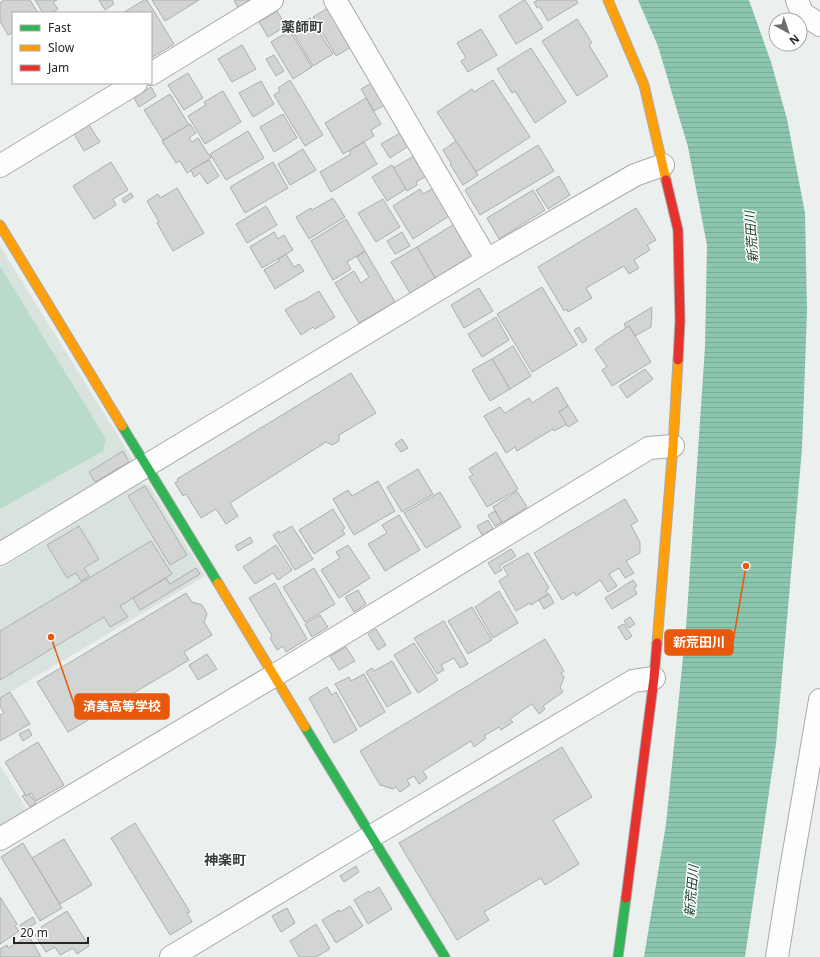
<svg xmlns="http://www.w3.org/2000/svg" width="820" height="957" font-family="'Noto Sans','Noto Sans JP',sans-serif">
	<style>
		.built { fill: #d9e3de }
		.pitch { fill: #badbcc }
		.water { fill: url(#water-rules) }
		.building { fill: #d2d5d3; stroke: #acafae }
		.lines { fill: none; stroke-linecap: round; stroke-linejoin: round }
		.street-casing { stroke: #a9abaa; stroke-width: 24 }
		.fast-casing { stroke: #a9abaa; stroke-width: 11 }
		.slow-casing { stroke: #a9abaa; stroke-width: 11 }
		.jam-casing { stroke: #a9abaa; stroke-width: 11 }
		.street { stroke: #fcfdfc; stroke-width: 22 }
		.fast { stroke: #30b455; stroke-width: 9 }
		.slow { stroke: #ff9f0a; stroke-width: 9 }
		.jam { stroke: #e5322d; stroke-width: 9 }
		.labels { text-anchor: middle; dominant-baseline: central; stroke-width: 3; stroke-linejoin: round; paint-order: stroke }
		.water-label { font-size: 13px; font-style: italic; fill: #163b2d; stroke: #fff }
		.quarter-label { font-size: 14px; font-weight: bold; fill: #393e3c; stroke: #fff }
		.leader { fill: none; stroke: #e8590c; stroke-width: 1.5 }
		.callout-dot { fill: #e8590c; stroke: #fff; stroke-width: 1.5 }
		.callout { fill: #e8590c; stroke: #e8590c; stroke-width: 1.5 }
		.callout-label { font-size: 13px; text-anchor: middle; font-weight: bold; fill: #fff }
	</style>
	<defs>
		<pattern id="water-rules" width="6" height="5" patternUnits="userSpaceOnUse"><rect width="6" height="5" fill="#8cc6af"/><path d="M0 2.5h6" fill="none" stroke="#79aa96"/></pattern>
	</defs>
	<rect width="100%" height="100%" fill="#ebefed"/>
	<g class="built">
		<path d="M0,246L135,463L0,541Z"/>
		<path d="M141,483L149,485L205,576L0,698V569Z"/>
		<path d="M0,765L27,810L0,826Z"/>
	</g>
	<path class="pitch" d="M0,266L106,439L103,451L0,509Z"/>
	<path class="water" d="M638,0H749L771,62L787,119L805,213L807,311L802,449L776,744L745,957H644L666,824L686,628L705,347L707,245L688,147L658,46Z"/>
	<g class="building">
		<path d="M4,0H30L38,13H13V32L8,35L0,21V3Z"/>
		<path d="M35,0H57L53,2L58,9L52,13H43Z"/>
		<path d="M99,0H112L114,4L105,10Z"/>
		<path d="M144,0H147L174,44L151,58V13H123Z"/>
		<path d="M152,0H199L165,21Z"/>
		<path d="M234,0H251L238,8Z"/>
		<path d="M524,0H525L543,28L516,44L499,16Z"/>
		<path d="M536,0H576L578,3L548,21L539,6L537,8L534,2L537,1Z"/>
		<path d="M331,6L354,45L336,56L313,17Z"/>
		<path d="M277,11L286,26L268,37L259,22Z"/>
		<path d="M310,18L333,54L313,66L291,29Z"/>
		<path d="M577,19L592,43L589,45L608,76L577,96L542,41Z"/>
		<path d="M481,29L497,55L468,72L461,61L466,58L457,43Z"/>
		<path d="M290,31L312,67L293,79L271,42Z"/>
		<path d="M242,45L256,69L232,82L218,59Z"/>
		<path d="M531,48L566,102L535,123L515,91L512,93L497,69Z"/>
		<path d="M274,55L284,71L276,76L266,59Z"/>
		<path d="M188,73L203,98L184,110L168,85Z"/>
		<path d="M290,80L323,135L305,146L274,95L280,91L278,88Z"/>
		<path d="M493,80L530,137L476,172L437,112L472,89L474,92Z"/>
		<path d="M261,81L274,104L253,117L239,93Z"/>
		<path d="M375,81L388,103L374,111L361,89Z"/>
		<path d="M151,87L156,96L139,107L134,98Z"/>
		<path d="M223,91L241,122L205,144L188,116L206,105L204,102Z"/>
		<path d="M170,94L189,125L163,140L144,110Z"/>
		<path d="M366,98L381,124L371,130L374,136L343,154L325,123Z"/>
		<path d="M283,114L297,138L274,152L260,127Z"/>
		<path d="M190,124L196,133L189,138L192,142L198,138L211,158L187,173L180,161L176,163L162,141Z"/>
		<path d="M89,125L100,142L84,151L74,134Z"/>
		<path d="M248,131L264,158L226,180L210,154Z"/>
		<path d="M402,132L410,145L390,158L381,144Z"/>
		<path d="M456,141L478,175L463,185L450,164L451,163L443,150Z"/>
		<path d="M364,142L377,164L331,192L320,172L351,154L349,151Z"/>
		<path d="M538,145L554,171L480,215L465,190Z"/>
		<path d="M303,149L316,170L290,185L278,164Z"/>
		<path d="M419,153L430,174L416,182L417,185L407,191L393,168Z"/>
		<path d="M209,160L219,176L207,184L200,173L194,177L191,170Z"/>
		<path d="M111,162L128,190L113,199L116,205L94,219L73,186Z"/>
		<path d="M273,162L288,188L245,213L230,187Z"/>
		<path d="M392,165L406,189L387,201L372,177Z"/>
		<path d="M559,176L570,195L548,209L536,190Z"/>
		<path d="M437,186L454,213L413,239L393,206L420,189L423,194Z"/>
		<path d="M177,188L204,233L173,251L157,223L159,222L147,201L158,194L160,198Z"/>
		<path d="M533,190L545,210L499,239L487,218Z"/>
		<path d="M131,193L133,197L124,203L122,199Z"/>
		<path d="M333,198L345,217L309,239L296,217L311,208L312,210Z"/>
		<path d="M383,199L400,227L376,242L358,213Z"/>
		<path d="M266,206L277,225L247,243L236,224Z"/>
		<path d="M636,208L656,240L647,245L650,250L634,260L639,268L629,274L624,266L586,288L592,298L568,312L567,309L564,311L538,267Z"/>
		<path d="M346,219L365,251L347,262L351,269L333,280L311,241Z"/>
		<path d="M456,223L475,254L435,278L417,247Z"/>
		<path d="M274,232L278,239L284,235L293,250L262,268L250,247Z"/>
		<path d="M402,232L410,246L395,254L387,241Z"/>
		<path d="M417,247L435,278L410,293L391,262Z"/>
		<path d="M365,251L395,302L359,323L335,283L354,271L361,283L369,277L357,257Z"/>
		<path d="M286,254L294,267L299,264L304,271L275,289L264,270L279,261L278,260Z"/>
		<path d="M542,287L577,345L532,372L497,314Z"/>
		<path d="M479,288L493,311L464,328L451,305Z"/>
		<path d="M319,291L335,317L315,329L313,327L301,335L285,310L300,301L301,302Z"/>
		<path d="M652,307L651,327L635,336L629,326L626,328L624,324Z"/>
		<path d="M496,317L509,340L482,357L468,334Z"/>
		<path d="M629,326L651,362L612,386L602,370L607,367L595,349L604,343V342Z"/>
		<path d="M579,327L587,340L582,343L574,330Z"/>
		<path d="M513,346L531,376L510,389L492,359Z"/>
		<path d="M492,359L510,389L490,401L472,370Z"/>
		<path d="M645,369L653,379L627,398L619,386Z"/>
		<path d="M351,373L376,413L339,435V441L332,445L326,442L230,503L238,516L226,524L216,509L201,518L186,494L183,496L175,483L178,481L177,479Z"/>
		<path d="M557,387L568,406L559,412L567,424L554,431L553,429L517,451L515,447L506,453L484,416L500,407L505,413L529,398L532,403Z"/>
		<path d="M568,406L578,421L568,427L559,412Z"/>
		<path d="M402,439L408,448L401,452L395,444Z"/>
		<path d="M123,451L129,462L95,482L89,472Z"/>
		<path d="M496,452L518,489L487,507L469,477L473,475L469,469Z"/>
		<path d="M418,469L433,494L402,512L387,487Z"/>
		<path d="M378,481L395,511L354,535L333,499L348,490L352,496Z"/>
		<path d="M145,486L187,555L170,565L128,496Z"/>
		<path d="M517,491L527,507L502,523L493,507Z"/>
		<path d="M440,492L461,527L426,548L404,513Z"/>
		<path d="M625,499L638,521L631,525L640,542V553L626,561L634,573L625,578L619,568L609,574L617,586L608,592L600,580L576,596L574,592L562,600L534,553Z"/>
		<path d="M333,509L345,528L342,530L345,534L314,554L299,530Z"/>
		<path d="M495,511L502,522L495,526L488,515Z"/>
		<path d="M399,515L420,550L385,571L368,544L387,533L382,525Z"/>
		<path d="M488,520L493,529L482,535L477,526Z"/>
		<path d="M79,526L99,559L84,568L89,576L81,581L76,573L67,578L47,545Z"/>
		<path d="M292,526L313,559L295,570L273,535L279,531L280,533Z"/>
		<path d="M250,537L253,542L238,551L235,546Z"/>
		<path d="M151,541L172,574L120,606L128,617L110,627L104,617L0,680V631Z"/>
		<path d="M276,545L292,570L278,580L273,573L255,584L243,567Z"/>
		<path d="M348,545L370,578L339,598L321,570L340,558L336,552Z"/>
		<path d="M511,549L516,556L499,566L502,570L495,574L488,563Z"/>
		<path d="M528,553L549,588L546,590L548,594L531,605L530,603L516,611L499,581L508,575L503,567Z"/>
		<path d="M196,568L200,574L140,610L133,598L166,578L170,584Z"/>
		<path d="M314,568L335,604L305,622L283,587Z"/>
		<path d="M633,580L637,586L634,588L637,594L612,609L605,598Z"/>
		<path d="M275,583L307,639L286,652L283,646L277,650L270,638L272,636L249,598Z"/>
		<path d="M358,590L366,604L354,612L345,597Z"/>
		<path d="M499,591L518,623L493,638L475,607Z"/>
		<path d="M186,593L192,602L202,605L207,614L204,622L212,635L184,652L189,660L68,732L37,682Z"/>
		<path d="M549,594L554,603L544,609L539,600Z"/>
		<path d="M472,607L492,640L468,654L448,621Z"/>
		<path d="M320,615L328,627L312,637L305,624Z"/>
		<path d="M630,617L635,624L629,628L624,621Z"/>
		<path d="M444,621L468,664L460,668L454,658L441,665L444,670L437,674L414,638Z"/>
		<path d="M624,624L632,636L626,640L618,627Z"/>
		<path d="M376,629L386,645L378,650L368,634Z"/>
		<path d="M545,639L564,671L561,673L564,677L560,688L563,692L543,706L545,709L539,714L532,704L510,719L513,722L501,730L499,727L484,736L486,738L474,747L471,741L423,771L427,778L419,784L414,776L407,780L410,785L400,792L396,787L393,789L380,785L360,751Z"/>
		<path d="M414,643L438,680L418,693L394,655Z"/>
		<path d="M346,647L355,661L339,670L330,656Z"/>
		<path d="M207,654L217,669L198,680L189,665Z"/>
		<path d="M392,661L411,693L387,707L366,672L372,668L374,671Z"/>
		<path d="M364,674L385,712L360,727L335,684L349,677L351,681Z"/>
		<path d="M327,687L332,695L336,692L357,730L334,743L309,698Z"/>
		<path d="M10,692L30,724L0,741V715L4,713L0,706V698Z"/>
		<path d="M29,729L32,735L23,741L19,734Z"/>
		<path d="M38,742L64,785L36,801L31,793L26,796L5,762Z"/>
		<path d="M562,747L592,797L553,820L579,864L545,885L541,878L484,912L489,920L457,940L399,843Z"/>
		<path d="M25,794L26,796L29,794L36,803L30,807L22,796Z"/>
		<path d="M135,823L190,912L187,913L192,922L170,935L111,838Z"/>
		<path d="M64,839L92,885L60,904L32,858Z"/>
		<path d="M23,843L62,908L40,921L1,857Z"/>
		<path d="M356,866L359,872L344,882L340,876Z"/>
		<path d="M379,887L392,909L368,924L354,900L369,891L370,893Z"/>
		<path d="M0,897L17,924L15,926L19,931L0,944Z"/>
		<path d="M350,906L363,926L336,943L322,920L339,910L340,912Z"/>
		<path d="M287,908L295,923L281,932L272,916Z"/>
		<path d="M67,911L89,946L77,954L73,948L60,955L55,947L46,952L35,935L43,930L41,927Z"/>
		<path d="M33,917L36,923L23,931L20,925Z"/>
		<path d="M316,924L330,949L316,957H299L290,941Z"/>
		<path d="M29,936L41,957H0V949L7,945L8,948Z"/>
	</g>
	<g class="lines">
		<g class="street-casing">
			<g id="street">
				<path d="M335,0L487,260"/>
				<path d="M797,0L802,13L820,25"/>
				<path d="M151,74L272,0"/>
				<path d="M0,166L136,83"/>
				<path d="M0,554L487,260L635,175L663,165"/>
				<path d="M0,839L275,675L649,448L673,446"/>
				<path d="M171,957L372,836L633,681L654,678"/>
				<path d="M777,957L790,875L820,700"/>
			</g>
		</g>
		<g class="fast-casing">
			<g id="fast">
				<path d="M122,426L218,583"/>
				<path d="M305,727L445,957"/>
				<path d="M618,957L626,898"/>
			</g>
		</g>
		<g class="slow-casing">
			<g id="slow">
				<path d="M608,0L644,85L666,180"/>
				<path d="M0,225L122,426"/>
				<path d="M218,583L305,727"/>
				<path d="M657,643L673,446L678,360"/>
			</g>
		</g>
		<g class="jam-casing">
			<g id="jam">
				<path d="M666,180L678,230L680,321L678,360"/>
				<path d="M626,898L654,678L657,643"/>
			</g>
		</g>
		<use href="#street" class="street"/>
		<use href="#fast" class="fast"/>
		<use href="#slow" class="slow"/>
		<use href="#jam" class="jam"/>
	</g>
	<g class="labels">
		<g class="water-label">
			<text transform="translate(751 237) rotate(-94)">新荒田川</text>
			<text transform="translate(691 891) rotate(-85)">新荒田川</text>
		</g>
		<g class="quarter-label">
			<text x="302" y="26">薬師町</text>
			<text x="225" y="859">神楽町</text>
		</g>
	</g>
	<path class="leader" d="M746 566L733 642M51 637L75 707"/>
	<g class="callout-dot">
		<circle cx="746" cy="566" r="4"/>
		<circle cx="51" cy="637" r="4"/>
	</g>
	<g class="callout">
		<rect x="665" y="630" width="68" height="25" rx="4"/>
		<rect x="75" y="694" width="94" height="25" rx="4"/>
	</g>
	<g class="callout-label">
		<text x="699" y="647">新荒田川</text>
		<text x="122" y="711">済美高等学校</text>
	</g>
	<rect x="12" y="12" width="140" height="72" fill="#ffffff" stroke="#a8a9a8"/>
	<rect x="20" y="25" width="20" height="6" fill="#30b455" stroke="#a8a9a8"/>
	<text x="48" y="32" font-size="12" fill="#252726">Fast</text>
	<rect x="20" y="45" width="20" height="6" fill="#ff9f0a" stroke="#a8a9a8"/>
	<text x="48" y="52" font-size="12" fill="#252726">Slow</text>
	<rect x="20" y="65" width="20" height="6" fill="#e5322d" stroke="#a8a9a8"/>
	<text x="48" y="72" font-size="12" fill="#252726">Jam</text>
	<g transform="translate(788 32) rotate(140)"><circle r="19" fill="#ffffff" stroke="#a8a9a8"/>
	<path d="M0-3L7 15L0 10L-7 15Z" fill="#6a6d6c"/>
	<text y="-6" font-size="11" font-weight="bold" text-anchor="middle" fill="#252726">N</text>
	</g>
	<path d="M14 937v6h74v-6" fill="none" stroke="#252726" stroke-width="2"/>
	<text x="20" y="937" font-size="12" fill="#252726" stroke="#ffffff" stroke-width="3" paint-order="stroke">20 m</text>
</svg>
